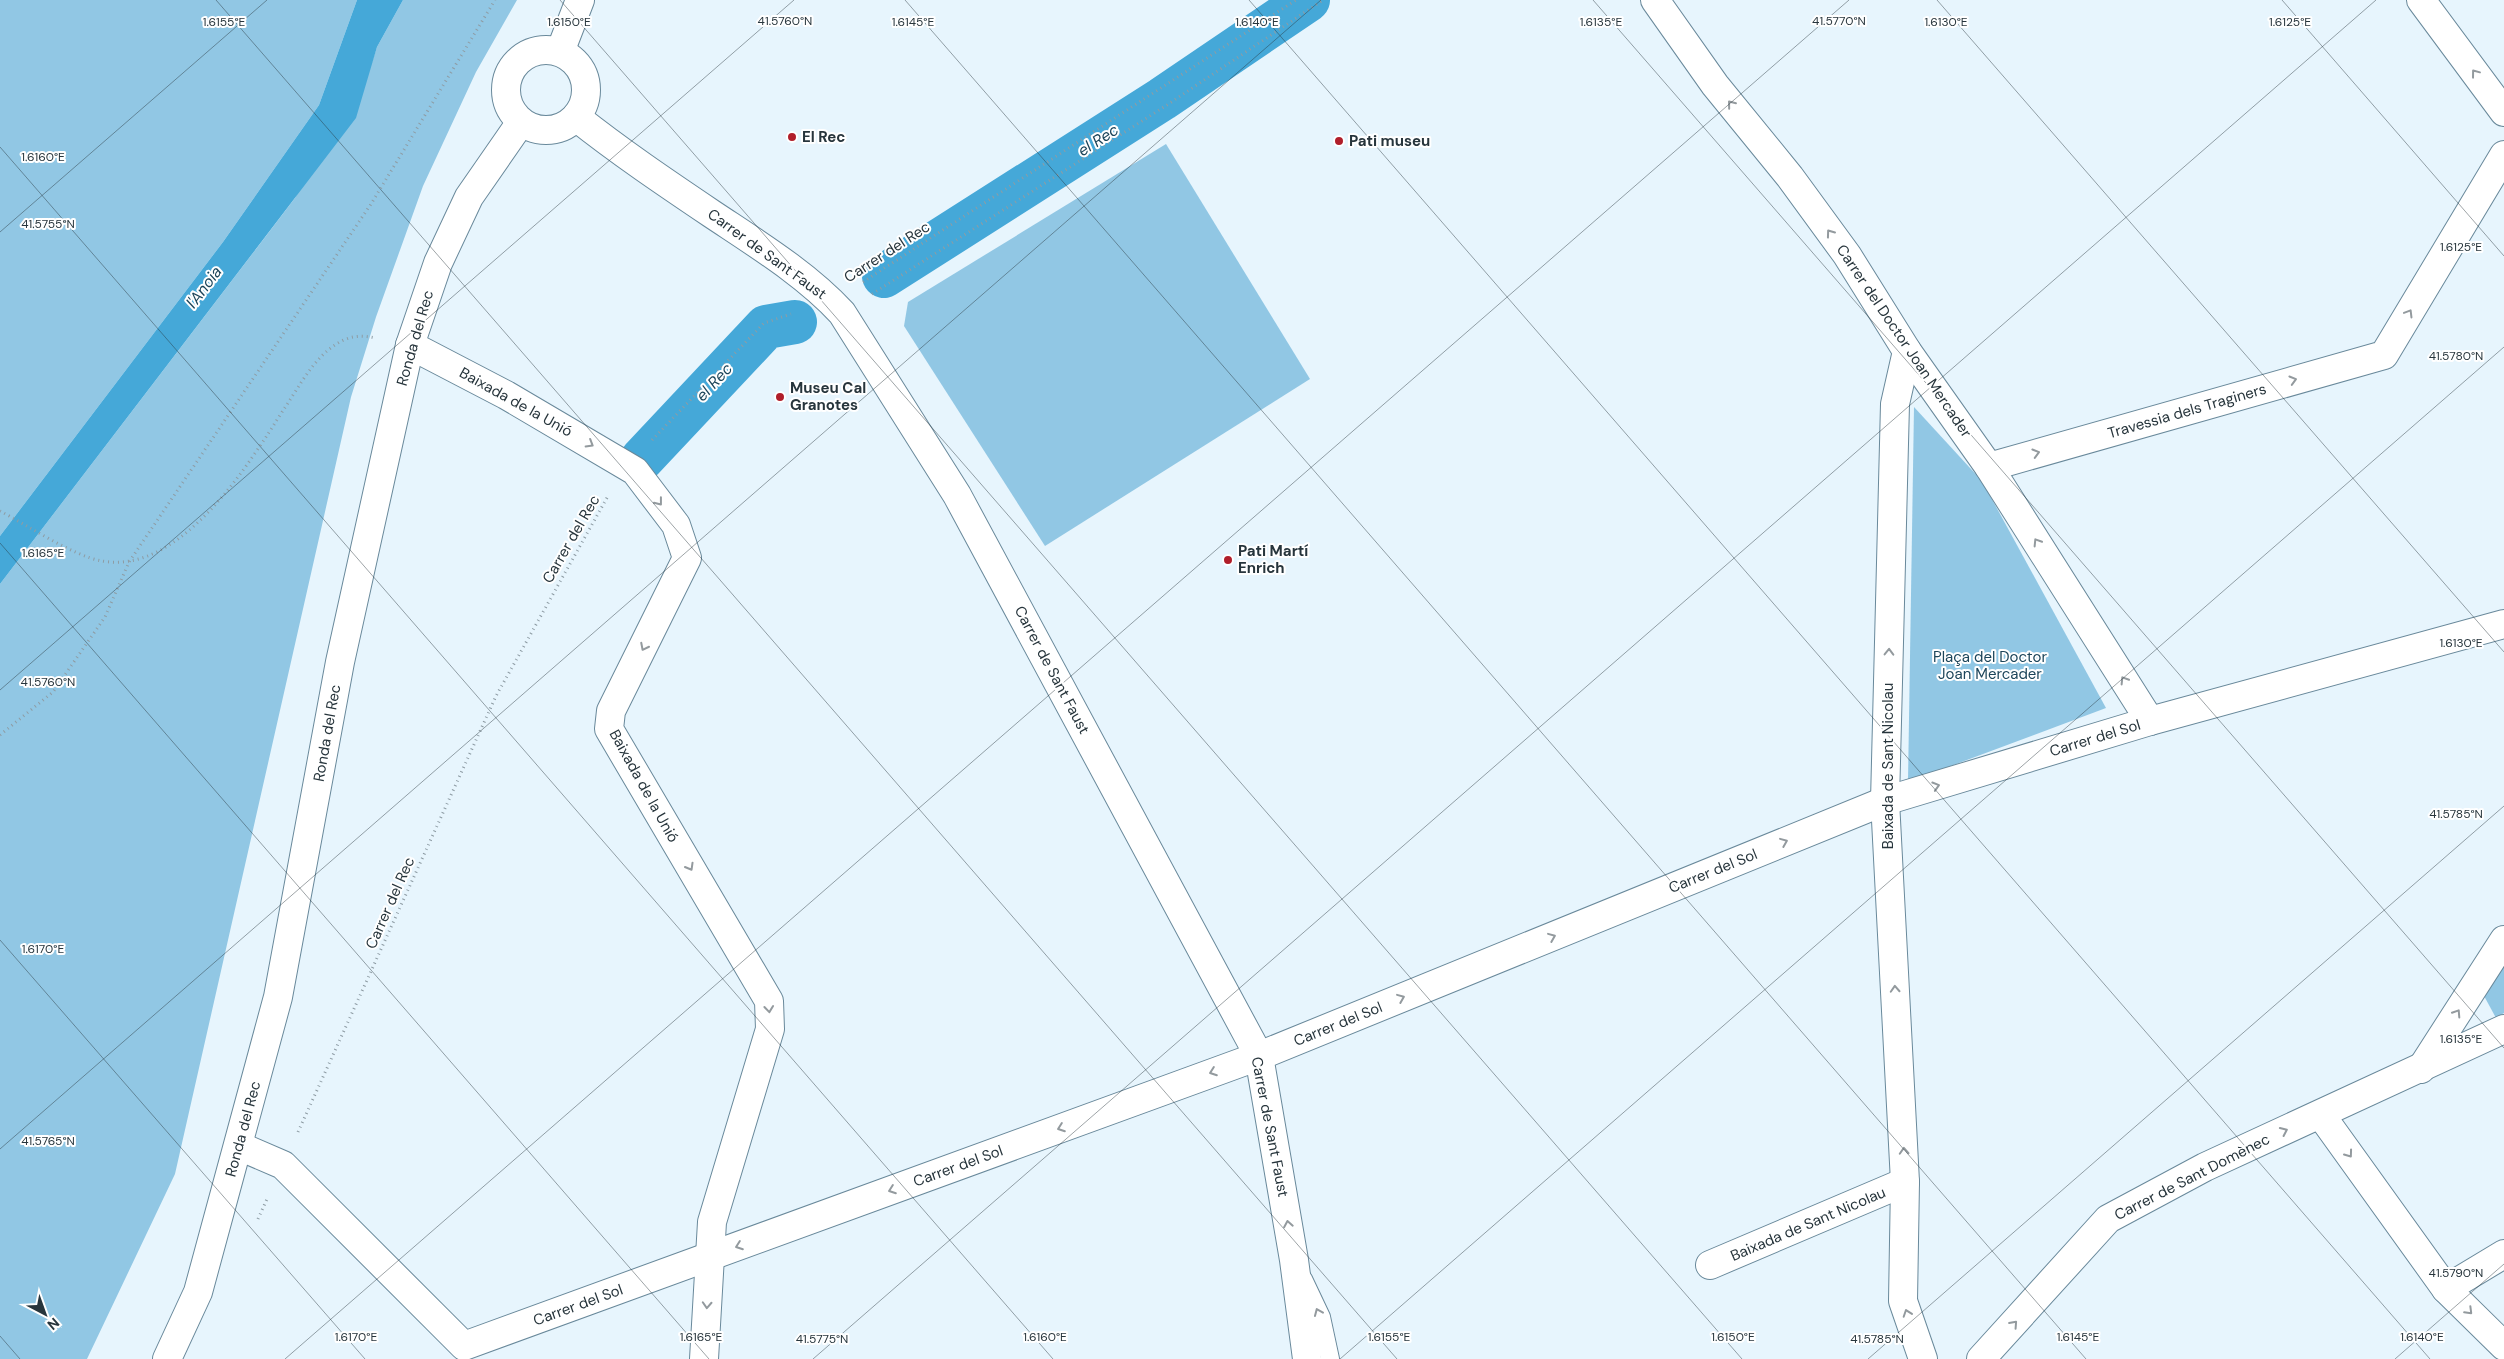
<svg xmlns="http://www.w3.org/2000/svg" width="2504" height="1359" font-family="'DM Sans',sans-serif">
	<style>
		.green { fill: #91c7e4 }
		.water { fill: #45a8d8 }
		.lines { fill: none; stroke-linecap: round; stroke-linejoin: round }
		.canal { stroke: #45a8d8; stroke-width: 44 }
		.lane-casing { stroke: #69899b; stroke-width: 20 }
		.street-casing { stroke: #69899b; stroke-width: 30 }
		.secondary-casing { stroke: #69899b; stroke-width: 30 }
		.path { stroke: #8e9ca4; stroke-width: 3; stroke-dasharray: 1 4; stroke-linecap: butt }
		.lane { stroke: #fff; stroke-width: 18 }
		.street { stroke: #fff; stroke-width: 28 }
		.secondary { stroke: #fff; stroke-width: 28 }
		.oneway { stroke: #939a9e }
		.ticks { fill: none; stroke: #27353c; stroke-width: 1; stroke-opacity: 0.45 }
		.poi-dot { fill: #b01e2a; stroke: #fff; stroke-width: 2 }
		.labels { text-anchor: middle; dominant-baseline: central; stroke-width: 4; stroke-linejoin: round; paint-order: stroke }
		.poi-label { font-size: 15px; font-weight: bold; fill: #27353c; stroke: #fff; text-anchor: start }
		.street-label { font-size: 15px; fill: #27353c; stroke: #fff }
		.park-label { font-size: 15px; fill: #1c455a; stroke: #fff }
		.water-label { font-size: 16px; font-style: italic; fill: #1b4459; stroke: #fff }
		.ticks-label { font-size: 12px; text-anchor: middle; fill: #27353c; stroke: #fff; stroke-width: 4; stroke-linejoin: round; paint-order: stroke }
	</style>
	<rect width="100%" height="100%" fill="#e7f5fd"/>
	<g class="green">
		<path d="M0,0H357L319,105L223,242L0,536Z"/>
		<path d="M403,0H517L476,72L423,186L376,317L351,397L175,1174L87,1359H0V584L295,198L372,62L377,47Z"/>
		<path d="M1166,144L1310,379L1045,546L904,326L908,302Z"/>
		<path d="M1914,407L1982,481L2106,708L1908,782Z"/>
		<path d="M2504,962V1013L2496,1018L2483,994Z"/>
	</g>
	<path class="water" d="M357,0H403L377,47L356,118L0,584V536L223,242L319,105Z"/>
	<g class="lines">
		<g class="canal">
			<path d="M884,276L1162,99L1308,0"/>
			<path d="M642,459L766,327L795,322"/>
		</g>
		<g class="lane-casing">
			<path id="lane" d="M1303,1279L1321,1317L1330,1359"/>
		</g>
		<g class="street-casing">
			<g id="street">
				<path d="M1655,0L1715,85L1790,177L1847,255L1907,351L1989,467L2150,721"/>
				<path d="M2421,0L2504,112"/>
				<path d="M576,117C620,152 666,183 712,214C757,244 806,274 842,313L957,495L1259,1056L1294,1260L1307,1359"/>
				<path d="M410,345L506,395L635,471L676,525L687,558L611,711L609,729L769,1001L770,1029L712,1222L704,1359"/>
				<path d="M1907,351L1895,404L1885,801L1905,1182L1903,1301L1923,1359"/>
				<path d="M1989,467L2384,355L2504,155"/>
				<path d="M2421,1069L2504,940"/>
				<path d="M2321,1115L2446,1289L2504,1346"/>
				<path d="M239,1146L283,1165L464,1346L1259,1056L1885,801L2150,721L2504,624"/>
				<path d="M1710,1265L1905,1182"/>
				<path d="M2446,1289L2504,1254"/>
				<path d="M1981,1359L2108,1219L2205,1167L2504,1029"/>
			</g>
		</g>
		<g class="secondary-casing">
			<g id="secondary">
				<circle cx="546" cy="90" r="40"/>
				<path d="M560,52L580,0"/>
				<path d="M167,1359L198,1292L278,997L340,662L410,345L438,263L469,197L521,122"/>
			</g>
		</g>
		<g class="path">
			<path d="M863,282L1296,0"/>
			<path d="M872,294L1167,105L1323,0"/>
			<path d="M652,440L764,323L791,314"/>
			<path d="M0,511C27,525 73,556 102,561C181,575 248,465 284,409C301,384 317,351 346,339C357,335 366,336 376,338"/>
			<path d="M0,735L53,692L105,617L129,562L371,204L495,0"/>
			<path d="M298,1132L496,696L608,496"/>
			<path d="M258,1219L267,1199"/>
		</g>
		<use href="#lane" class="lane"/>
		<use href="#street" class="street"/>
		<use href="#secondary" class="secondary"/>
	</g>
	<defs><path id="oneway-chevron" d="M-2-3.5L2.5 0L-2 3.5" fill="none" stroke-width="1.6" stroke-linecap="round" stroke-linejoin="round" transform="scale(1.25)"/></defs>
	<g class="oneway">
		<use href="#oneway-chevron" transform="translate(2475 73) rotate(-127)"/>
		<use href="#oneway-chevron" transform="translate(1731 104) rotate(-129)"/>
		<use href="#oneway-chevron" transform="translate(1830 233) rotate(-126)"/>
		<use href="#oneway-chevron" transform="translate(2409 313) rotate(-59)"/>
		<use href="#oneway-chevron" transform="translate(2293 380) rotate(-16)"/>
		<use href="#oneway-chevron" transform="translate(590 444) rotate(31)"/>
		<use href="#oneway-chevron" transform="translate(2036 453) rotate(-16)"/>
		<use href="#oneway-chevron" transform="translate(659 502) rotate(52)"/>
		<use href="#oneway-chevron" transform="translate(2037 542) rotate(-122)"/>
		<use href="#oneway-chevron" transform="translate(644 647) rotate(117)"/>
		<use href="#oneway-chevron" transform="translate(1889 652) rotate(-89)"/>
		<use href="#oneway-chevron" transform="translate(2124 680) rotate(-122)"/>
		<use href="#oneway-chevron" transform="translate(1936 786) rotate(-17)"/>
		<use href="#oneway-chevron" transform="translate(1784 842) rotate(-22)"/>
		<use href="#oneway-chevron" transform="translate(690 867) rotate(60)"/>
		<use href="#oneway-chevron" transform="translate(1552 937) rotate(-22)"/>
		<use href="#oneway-chevron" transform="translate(1895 989) rotate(-93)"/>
		<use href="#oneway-chevron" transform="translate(1401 998) rotate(-22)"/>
		<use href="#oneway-chevron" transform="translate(769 1009) rotate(84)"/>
		<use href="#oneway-chevron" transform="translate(2457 1013) rotate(-57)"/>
		<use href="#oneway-chevron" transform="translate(1213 1072) rotate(160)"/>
		<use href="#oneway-chevron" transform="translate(1061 1128) rotate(160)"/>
		<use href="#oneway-chevron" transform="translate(2284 1131) rotate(-25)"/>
		<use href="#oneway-chevron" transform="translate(1904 1151) rotate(-93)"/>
		<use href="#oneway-chevron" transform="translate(2349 1154) rotate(54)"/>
		<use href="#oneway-chevron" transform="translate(892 1190) rotate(160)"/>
		<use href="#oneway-chevron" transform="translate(1288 1224) rotate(-100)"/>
		<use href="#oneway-chevron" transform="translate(739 1246) rotate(160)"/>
		<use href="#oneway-chevron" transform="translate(707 1305) rotate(93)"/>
		<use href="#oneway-chevron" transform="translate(2469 1311) rotate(45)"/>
		<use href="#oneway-chevron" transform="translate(1318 1312) rotate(-113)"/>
		<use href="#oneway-chevron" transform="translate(1907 1313) rotate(-109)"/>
		<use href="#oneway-chevron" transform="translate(2014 1324) rotate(-48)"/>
	</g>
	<path class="ticks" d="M216,0L1397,1359M560,0L1742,1359M905,0L2086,1359M1249,0L2430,1359M1593,0L2504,1048M1937,0L2504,652M2282,0L2504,256M0,147L1053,1359M0,232L267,0M0,543L709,1359M0,690L794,0M0,940L365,1359M0,1149L1321,0M0,1336L20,1359M285,1359L1849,0M813,1359L2376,0M1340,1359L2504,347M1868,1359L2504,806M2395,1359L2504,1264"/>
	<g class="poi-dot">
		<circle cx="792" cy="137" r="5"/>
		<circle cx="1339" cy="141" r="5"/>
		<circle cx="780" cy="397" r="5"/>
		<circle cx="1228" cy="560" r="5"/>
	</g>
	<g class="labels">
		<g class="poi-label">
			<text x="802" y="137">El Rec</text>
			<text x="1349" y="141">Pati museu</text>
			<text x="790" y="388">Museu Cal<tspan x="790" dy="17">Granotes</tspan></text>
			<text x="1238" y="551">Pati Martí<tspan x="1238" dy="17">Enrich</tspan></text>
		</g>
		<g class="street-label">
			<text transform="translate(887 252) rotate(-33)">Carrer del Rec</text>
			<text transform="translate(767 254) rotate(36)">Carrer de Sant Faust</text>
			<text transform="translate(415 338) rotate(-74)">Ronda del Rec</text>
			<text transform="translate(1904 341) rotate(56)">Carrer del Doctor Joan Mercader</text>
			<text transform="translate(516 402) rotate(29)">Baixada de la Unió</text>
			<text transform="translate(2187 411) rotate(-16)">Travessia dels Traginers</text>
			<text transform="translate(571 539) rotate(-60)">Carrer del Rec</text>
			<text transform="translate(1052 670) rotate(62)">Carrer de Sant Faust</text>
			<text transform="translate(327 733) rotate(-80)">Ronda del Rec</text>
			<text transform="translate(2095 738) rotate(-17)">Carrer del Sol</text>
			<text transform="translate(1888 766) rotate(-90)">Baixada de Sant Nicolau</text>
			<text transform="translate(644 786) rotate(61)">Baixada de la Unió</text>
			<text transform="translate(1713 871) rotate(-22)">Carrer del Sol</text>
			<text transform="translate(390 903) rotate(-66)">Carrer del Rec</text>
			<text transform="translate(1338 1024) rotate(-22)">Carrer del Sol</text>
			<text transform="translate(1270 1127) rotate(79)">Carrer de Sant Faust</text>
			<text transform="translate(243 1129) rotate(-75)">Ronda del Rec</text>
			<text transform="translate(958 1166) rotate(-20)">Carrer del Sol</text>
			<text transform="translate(2192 1177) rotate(-27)">Carrer de Sant Domènec</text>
			<text transform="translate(1808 1224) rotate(-23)">Baixada de Sant Nicolau</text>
			<text transform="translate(578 1305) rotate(-20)">Carrer del Sol</text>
		</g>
		<g class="park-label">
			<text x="1990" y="657">Plaça del Doctor<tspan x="1990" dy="17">Joan Mercader</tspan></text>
		</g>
		<g class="water-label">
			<text transform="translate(1098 140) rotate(-33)">el Rec</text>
			<text transform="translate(204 287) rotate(-53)">l'Anoia</text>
			<text transform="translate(714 382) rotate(-47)">el Rec</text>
		</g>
	</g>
	<g class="ticks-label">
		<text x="785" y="25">41.5760°N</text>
		<text x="1839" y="25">41.5770°N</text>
		<text x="2290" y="26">1.6125°E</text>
		<text x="569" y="26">1.6150°E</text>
		<text x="913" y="26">1.6145°E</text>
		<text x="1257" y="26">1.6140°E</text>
		<text x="1601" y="26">1.6135°E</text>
		<text x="1946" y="26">1.6130°E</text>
		<text x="224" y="26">1.6155°E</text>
		<text x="43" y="161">1.6160°E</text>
		<text x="48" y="228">41.5755°N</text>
		<text x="2461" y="251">1.6125°E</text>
		<text x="2456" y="360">41.5780°N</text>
		<text x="43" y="557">1.6165°E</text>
		<text x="2461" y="647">1.6130°E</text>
		<text x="48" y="686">41.5760°N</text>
		<text x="2456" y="818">41.5785°N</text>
		<text x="43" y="953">1.6170°E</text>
		<text x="2461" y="1043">1.6135°E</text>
		<text x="48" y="1145">41.5765°N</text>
		<text x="2456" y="1277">41.5790°N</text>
		<text x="356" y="1341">1.6170°E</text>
		<text x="701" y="1341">1.6165°E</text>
		<text x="1045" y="1341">1.6160°E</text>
		<text x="1389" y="1341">1.6155°E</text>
		<text x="1733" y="1341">1.6150°E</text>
		<text x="2078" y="1341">1.6145°E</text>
		<text x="2422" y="1341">1.6140°E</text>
		<text x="822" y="1343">41.5775°N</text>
		<text x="1877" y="1343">41.5785°N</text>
	</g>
	<g transform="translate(45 1314) rotate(139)" stroke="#ffffff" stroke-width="4" paint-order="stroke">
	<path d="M0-4L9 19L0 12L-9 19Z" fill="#27353c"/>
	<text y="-8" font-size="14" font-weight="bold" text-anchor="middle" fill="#27353c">N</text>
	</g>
</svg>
